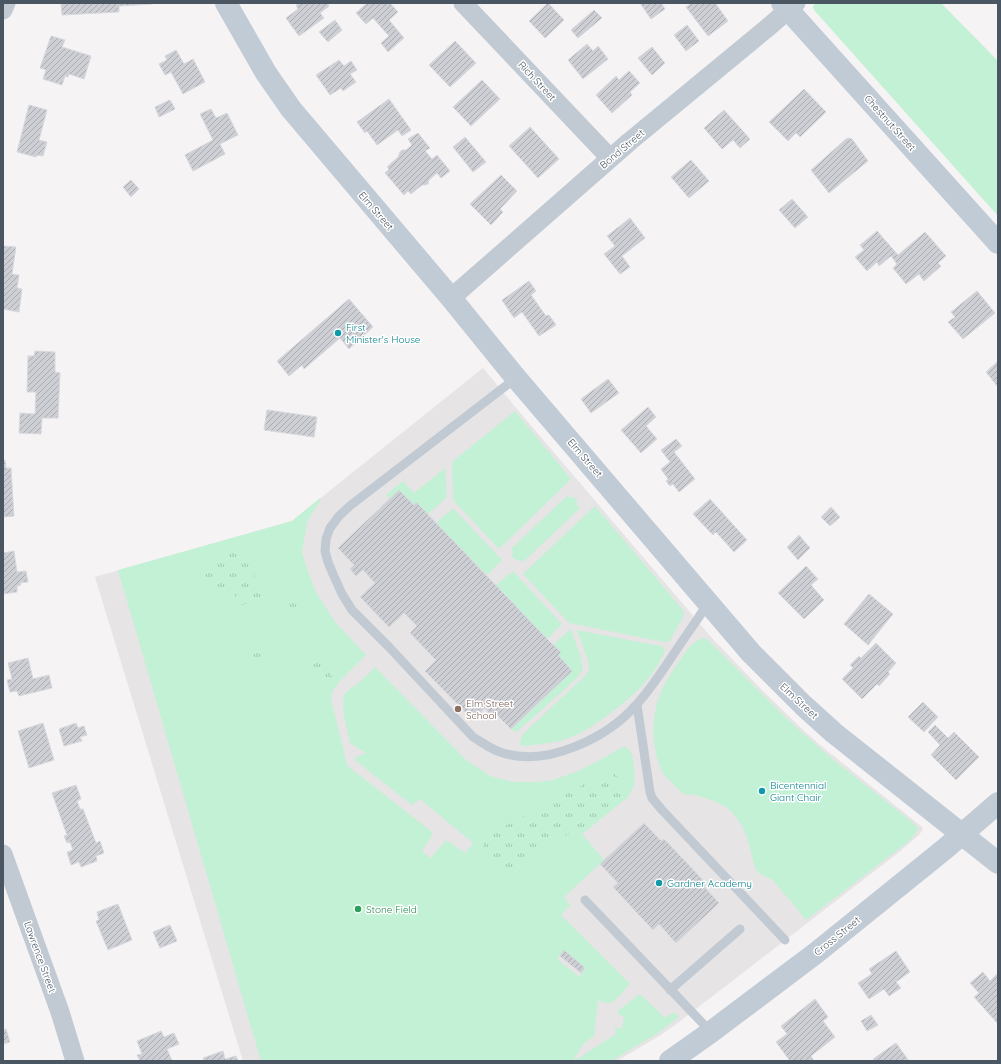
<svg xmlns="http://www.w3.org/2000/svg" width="1001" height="1064" font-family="Quicksand,sans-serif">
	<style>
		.education { fill: #e6e4e5 }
		.grass { fill: #c3f1d5; fill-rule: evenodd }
		.park { fill: url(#park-tufts) }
		.building { fill: url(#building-hatch); stroke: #d7d9de }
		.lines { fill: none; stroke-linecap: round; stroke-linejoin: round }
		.lane { stroke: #c1cad2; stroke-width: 9 }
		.street { stroke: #c1cad2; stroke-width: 19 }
		.secondary { stroke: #c1cbd6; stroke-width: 22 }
		.culture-dot { fill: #0f9aa8; stroke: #fff; stroke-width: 1.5 }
		.education-dot { fill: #8d6e63; stroke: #fff; stroke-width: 1.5 }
		.leisure-dot { fill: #2e9e5b; stroke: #fff; stroke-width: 1.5 }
		.labels { text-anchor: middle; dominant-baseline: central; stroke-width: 3; stroke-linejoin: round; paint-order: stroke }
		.street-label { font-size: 10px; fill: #4a5661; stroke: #fff }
		.culture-label { font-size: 10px; fill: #0d838f; stroke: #fff; text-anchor: start }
		.education-label { font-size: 10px; fill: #785e54; stroke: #fff; text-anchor: start }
		.leisure-label { font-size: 10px; fill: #27864d; stroke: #fff; text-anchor: start }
	</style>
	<defs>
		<pattern id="park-tufts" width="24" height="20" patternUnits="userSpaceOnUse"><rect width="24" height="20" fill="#c3f1d5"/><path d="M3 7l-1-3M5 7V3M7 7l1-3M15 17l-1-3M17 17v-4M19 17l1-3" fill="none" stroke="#a0c6b0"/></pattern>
		<pattern id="building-hatch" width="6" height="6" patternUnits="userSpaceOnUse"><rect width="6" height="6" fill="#cdcfd5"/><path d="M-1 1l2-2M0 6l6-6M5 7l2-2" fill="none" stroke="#a8abb0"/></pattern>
	</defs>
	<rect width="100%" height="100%" fill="#f5f3f3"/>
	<path class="education" d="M483,368L517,409L712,638L761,689L801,728L819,744L922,827L923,829L919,835L898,853L679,1022L661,1035L617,1061H243L95,577L292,521Z"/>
	<g class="grass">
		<path d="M817,3H941L998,61V216L814,10L813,8V6Z"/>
		<path d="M515,411L571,479L499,549L454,501L453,497L452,462Z"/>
		<path d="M445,468L447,496L442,502L428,514L416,502L414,505L399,490L390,499L386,495L403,481L414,493Z"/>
		<path d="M568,495L570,498L573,497L576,499L577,502V505L580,508L523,562L520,560C516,561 514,559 512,556L513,552L511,549Z"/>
		<path d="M320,498L321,499L307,522L302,553L309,575L317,594L336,623L366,655C358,663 335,684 332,693C331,696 331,700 332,703L347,764L349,767L432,832L431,837L422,851L431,858L445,841H448L465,853L473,843L420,799L412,805L356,761L354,758L366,753L350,743L344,716L343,704L344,696L346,692L361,681L375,667L466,760L490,776L513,782H537L553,780L578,771L598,761L624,746L629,750L632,754L635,775L634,786L628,797L613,769L506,876L513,873L574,830L582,834L604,860L564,897L570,905L561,915L630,984C625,989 615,1003 608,1003C604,1003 601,1001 598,1000L594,1036L583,1044L573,1061H261L118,570L292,521ZM564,950L585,968L579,977L557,959Z"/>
		<path d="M595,506L683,610L684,613L683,617L669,642L659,641L569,623L523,574Z"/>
		<path d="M452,509H454L502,560L487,575L436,523Z"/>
		<path d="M513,571L561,623L562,624L547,639L496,585Z"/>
		<path d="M571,629L581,658L583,669L575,680L537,714L516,732L511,729L572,671L558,655L560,652L553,645Z"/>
		<path d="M577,630L660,646L663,647L665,651C651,681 633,696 608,715C596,724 584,732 571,737C557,743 540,744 525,746L520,745L522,735L584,677C586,674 589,672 589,668C589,659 580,639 577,630Z"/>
		<path d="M704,638L707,639L786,718L830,757L912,822L918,828L916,833L908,842L806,920L773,880L760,874L755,868L747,837L741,824L729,809L714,801L696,795L683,794C678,788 663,776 661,769C652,748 651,722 658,700C662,686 672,672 680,660C686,651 693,641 704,638Z"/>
		<path d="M640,994L665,1018L674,1012L679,1017L658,1033L611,1061H574L616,1034L615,1027L622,1029L624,1016L617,1014L619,1010Z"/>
	</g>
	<g class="park">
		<path d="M243,548L263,597L240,606L232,589L214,595L200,566Z"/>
		<path d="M290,595L303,602L295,620L282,613Z"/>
		<path d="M251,640L270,650L263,665L244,656Z"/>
		<path d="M315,654L334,679L324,687L303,662Z"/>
		<path d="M613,769L628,797L582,834L574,830L513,873L506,876C493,870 487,852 480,839Z"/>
	</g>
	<g class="building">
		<path d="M61,3H152V4L119,6V12L62,15Z"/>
		<path d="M299,3H327L329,6L320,13L324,18L299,36L286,18L298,9L296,5Z"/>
		<path d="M367,3H390L398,12L389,20L404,38L388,52L381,43L389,36L373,18L366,24L356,13Z"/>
		<path d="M548,3L564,20L545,38L529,21Z"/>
		<path d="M640,3H661L665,9L651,19Z"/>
		<path d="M692,3H715L728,21L708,36L686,7Z"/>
		<path d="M594,10L602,18L578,38L571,30Z"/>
		<path d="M335,20L342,30L328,42L319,32Z"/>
		<path d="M687,25L699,41L686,51L674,35Z"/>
		<path d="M51,36L65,40L62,47L91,56L84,79L69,74L68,77L65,76L62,85L43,79L46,70L40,68Z"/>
		<path d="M455,41L476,63L450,87L429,65Z"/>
		<path d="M587,44L593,51L598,46L608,59L583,79L568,60Z"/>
		<path d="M652,47L665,63L652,75L638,58Z"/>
		<path d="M176,50L184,64L193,59L205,82L183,94L171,72L165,75L159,64L167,60L165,56Z"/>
		<path d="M339,60L344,66L351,61L357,70L350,74L356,82L343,91L341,88L330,95L316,75Z"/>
		<path d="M629,71L640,83L630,92L632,95L612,113L596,95L616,76L619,80Z"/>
		<path d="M482,80L500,99L471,126L453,107Z"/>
		<path d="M804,89L826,112L800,137L796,133L788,141L769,122Z"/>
		<path d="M389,99L411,130L402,136L398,130L377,145L367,131L365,133L357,122Z"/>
		<path d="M170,100L175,109L159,117L155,107Z"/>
		<path d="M29,105L47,110L39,140L47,142L43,156L37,155L36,157L17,152Z"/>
		<path d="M211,109L216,118L227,113L238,135L220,144L225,154L193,171L185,155L213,140L200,114Z"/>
		<path d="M724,110L750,139L740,148L733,140L722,149L704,128Z"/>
		<path d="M530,127L559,159L538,178L509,146Z"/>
		<path d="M418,133L430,148L425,151L432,159L437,155L450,171L441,178L437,173L429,180L428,184L425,185H422L411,194L408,191L404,195L385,173L389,169L387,167L398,157L400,152L402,150H406L412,145L408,139Z"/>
		<path d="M465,137L486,162L473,172L453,147Z"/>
		<path d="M849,138L852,139L868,161L829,193L811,170L846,139Z"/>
		<path d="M691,160L709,181L689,198L671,177Z"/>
		<path d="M501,175L517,191L500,209L503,212L491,225L470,204Z"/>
		<path d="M131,180L139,189L131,197L123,187Z"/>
		<path d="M792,199L808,217L795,228L779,210Z"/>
		<path d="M630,218L645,238L622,256L630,267L620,274L604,254L615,246L607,236Z"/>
		<path d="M877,231L898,255L925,232L946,256L938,263L941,266L924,281L919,274L906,284L893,268L897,264L891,256L879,266L877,262L867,271L855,257L864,250L860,245Z"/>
		<path d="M3,246L16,247L12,274L19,275L17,288L22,289L19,312L3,309Z"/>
		<path d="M529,281L536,291L531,295L546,316L549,315L556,325L539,336L522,312L514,318L502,300Z"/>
		<path d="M977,291L995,313L963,339L948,322L955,317L951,312Z"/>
		<path d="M349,299L373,327L349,349L340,338L304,369L302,365L289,376L277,361Z"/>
		<path d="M35,351L55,352V372L60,373L58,418H42L41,434L19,433L20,413L35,414L36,392H27L28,356H34Z"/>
		<path d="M998,361V387L986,372Z"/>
		<path d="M608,379L619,393L591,413L581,399Z"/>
		<path d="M648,407L656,417L646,426L657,439L641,453L621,430Z"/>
		<path d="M267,410L317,417L314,437L264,430Z"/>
		<path d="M676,439L682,446L674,452L695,479L679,492L673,484L670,486L666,481L668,479L661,469L670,462L661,450Z"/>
		<path d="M5,460L6,468H11L14,516L3,517V461Z"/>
		<path d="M399,490L414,505L416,502L550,642L561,652L558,655L572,671L511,729L497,715L494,718L485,708L473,720L425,671L436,660L410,633L417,626L404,613L389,627L360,597L375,583L363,570L356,576L350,569L354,565L338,548Z"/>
		<path d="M710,499L747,540L734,552L716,532L713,535L693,514Z"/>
		<path d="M831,507L840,517L830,526L821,517Z"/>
		<path d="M799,535L810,548L798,560L787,547Z"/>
		<path d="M14,551L17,572L26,571L28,582L20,583L21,585L17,586V592L3,594V553Z"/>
		<path d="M806,566L818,579L811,585L824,600L804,619L778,593Z"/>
		<path d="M869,594L893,614L868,645L844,624Z"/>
		<path d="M876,643L896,663L888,672L890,674L879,686L877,684L862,699L842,679L853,668L850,665L859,656L861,658Z"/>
		<path d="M28,658L33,679L49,675L52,688L19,696L17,691L10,692L7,680L12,679L8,663Z"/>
		<path d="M923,702L938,717L924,732L908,717Z"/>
		<path d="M43,723L54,760L29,768L18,731Z"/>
		<path d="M76,723L78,728L84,726L87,735L80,737L82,741L64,746L59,729Z"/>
		<path d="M935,725L948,738L954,732L979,757L956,780L931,755L940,745L928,732Z"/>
		<path d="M76,785L81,799L77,801L80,809H83L96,843L100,841L104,853L96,856L97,861L81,867L79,862L71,865L67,852L73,850L70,842L67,843L64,836L67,835L52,793Z"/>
		<path d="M644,823L661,841L664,839L703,880L700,882L719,903L676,943L659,924L653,930L613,887L618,883L600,864Z"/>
		<path d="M118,904L132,940L108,950L96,921L99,920L97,912Z"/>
		<path d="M170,925L177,941L160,948L153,932Z"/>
		<path d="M564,950L585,968L581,973L560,956Z"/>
		<path d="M896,951L910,972L896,982L901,988L889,996L884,989L869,999L858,983L872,974L869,969Z"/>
		<path d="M983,972L990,981L998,973V1024L974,997L979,993L970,983Z"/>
		<path d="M815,999L828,1017L823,1021L835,1037L811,1056L814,1061H790L776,1042L787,1034L781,1026Z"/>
		<path d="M871,1015L878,1025L867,1031L861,1021Z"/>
		<path d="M6,1029L10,1042L3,1044V1030Z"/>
		<path d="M161,1031L164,1037L174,1033L179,1044L167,1049L172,1061H140L137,1055L142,1054L137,1041Z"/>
		<path d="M896,1043L909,1061H875L873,1059Z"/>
		<path d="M223,1051L225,1059L236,1056L238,1061H204L203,1058Z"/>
	</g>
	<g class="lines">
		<g class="lane">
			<path d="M516,378L351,505L339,516L330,528L326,539L325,551L328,562L333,574L342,594L352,610L389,647L473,737C483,743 492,750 503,753C547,767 607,738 636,705C652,688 664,668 677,649C687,634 698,619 708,603"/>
			<path d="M637,705L650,792L652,798L662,810L785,940"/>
			<path d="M585,900L711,1032"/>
			<path d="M670,990L740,929"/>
		</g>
		<g class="street">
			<path d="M463,3L610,158"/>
			<path d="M3,10L6,3"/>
			<path d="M451,298L629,142L766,29L796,3"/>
			<path d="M3,854L60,1012L75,1061"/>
		</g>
		<g class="secondary">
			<path d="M226,3L266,73L291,109L451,298L516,378L751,653L803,705L834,733L998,863"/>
			<path d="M782,3L998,243"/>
			<path d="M670,1061L711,1032L816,953L946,848L998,803"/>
		</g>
	</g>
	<g class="culture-dot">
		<circle cx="338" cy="333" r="4"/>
		<circle cx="762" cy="791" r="4"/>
		<circle cx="659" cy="883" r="4"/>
	</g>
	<circle class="education-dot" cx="458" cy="709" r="4"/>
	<circle class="leisure-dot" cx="358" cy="909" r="4"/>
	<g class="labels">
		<g class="street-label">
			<text transform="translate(537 81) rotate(47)">Rich Street</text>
			<text transform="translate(890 123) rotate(48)">Chestnut Street</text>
			<text transform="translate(622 149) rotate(-40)">Bond Street</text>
			<text transform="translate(376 211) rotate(49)">Elm Street</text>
			<text transform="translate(585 458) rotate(49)">Elm Street</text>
			<text transform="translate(799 701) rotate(43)">Elm Street</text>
			<text transform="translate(837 936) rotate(-39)">Cross Street</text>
			<text transform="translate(40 957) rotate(70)">Lawrence Street</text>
		</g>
		<g class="culture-label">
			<text x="346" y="327">First<tspan x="346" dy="12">Minister's House</tspan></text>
			<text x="770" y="785">Bicentennial<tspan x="770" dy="12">Giant Chair</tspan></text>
			<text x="667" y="883">Gardner Academy</text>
		</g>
		<g class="education-label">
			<text x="466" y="703">Elm Street<tspan x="466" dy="12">School</tspan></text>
		</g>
		<g class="leisure-label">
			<text x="366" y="909">Stone Field</text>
		</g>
	</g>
	<rect width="1001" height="1064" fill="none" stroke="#4a5661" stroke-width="8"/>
</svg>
